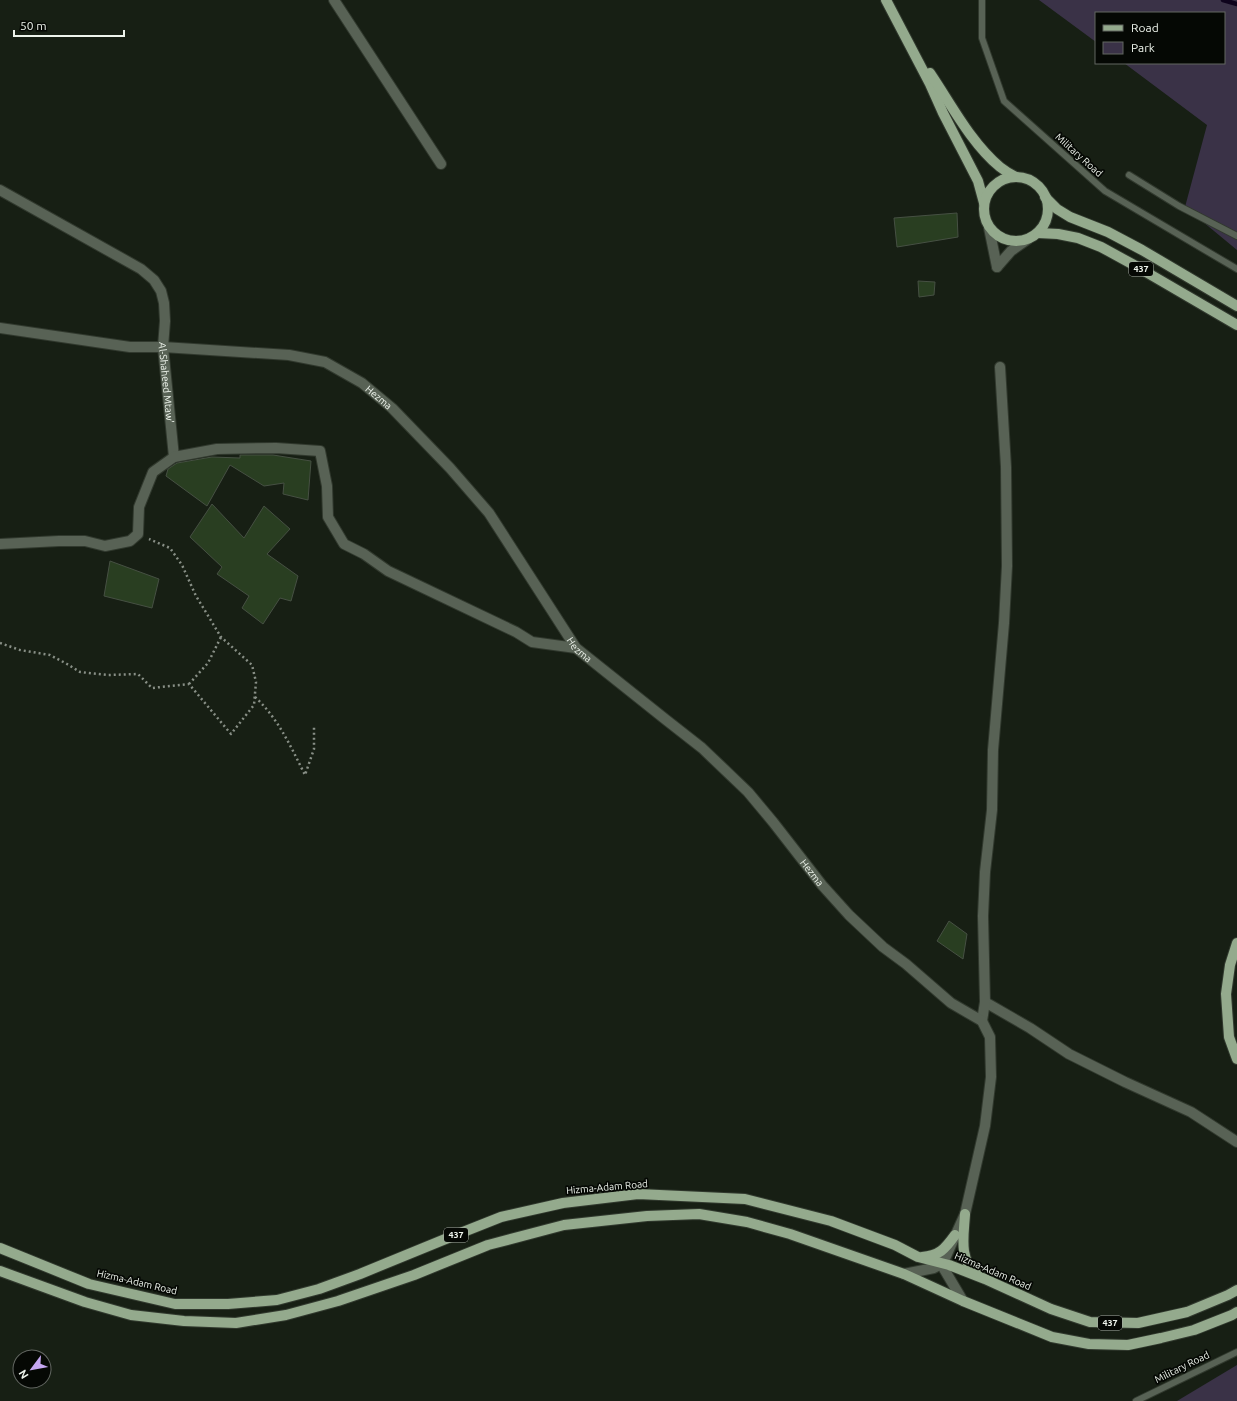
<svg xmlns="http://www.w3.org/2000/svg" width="1237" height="1401" font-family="Ubuntu,sans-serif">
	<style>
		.green { fill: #3a3247 }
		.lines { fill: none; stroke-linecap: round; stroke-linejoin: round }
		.stream { stroke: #0e031c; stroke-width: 4.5 }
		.building { fill: #293e21; stroke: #465043 }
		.service-casing { stroke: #31392e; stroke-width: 8 }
		.minor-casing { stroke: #31392e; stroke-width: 12 }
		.tertiary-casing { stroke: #31392e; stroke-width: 12 }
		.primary-casing { stroke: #31392e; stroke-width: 12 }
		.path { stroke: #888f86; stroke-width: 2.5; stroke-dasharray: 2 3; stroke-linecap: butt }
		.service { stroke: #586255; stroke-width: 6 }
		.minor { stroke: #586255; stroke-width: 10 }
		.tertiary { stroke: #586255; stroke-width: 10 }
		.primary { stroke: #94aa8d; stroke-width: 10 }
		.labels { text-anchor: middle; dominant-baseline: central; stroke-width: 3.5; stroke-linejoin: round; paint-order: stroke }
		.shield { fill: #050804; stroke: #a8ada6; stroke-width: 1 }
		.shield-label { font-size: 9px; font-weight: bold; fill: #eef4ec }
		.street-label { font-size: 10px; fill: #eef4ec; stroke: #050804 }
	</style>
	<rect width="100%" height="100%" fill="#171f14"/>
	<g class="green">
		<path d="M1039,0H1237V250L1185,207L1207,125L1124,63H1224V13H1096V42Z"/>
		<path d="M1237,1365V1401H1177Z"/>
	</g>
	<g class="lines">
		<path class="stream" d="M1223,0L1237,4"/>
	</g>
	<g class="building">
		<path d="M957,213L958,237L897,247L894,218Z"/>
		<path d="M918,281L935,282L934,295L919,297Z"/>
		<path d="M240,455H273L311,461L308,500L283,494L284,483L264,486L230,465L207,506L166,476L168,469L177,463L212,457L240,458Z"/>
		<path d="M212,504L244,538L264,506L290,529L267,554L298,576L291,601L280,598L263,624L242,608L249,596L217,574L222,567L190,537Z"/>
		<path d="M110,561L159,579L152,608L104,596Z"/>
		<path d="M949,921L967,934L963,959L937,941Z"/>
	</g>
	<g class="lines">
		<g class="service-casing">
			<g id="service">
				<path d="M982,0V38L1004,101L1105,191L1237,269"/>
				<path d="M1129,175L1179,206L1237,236"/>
				<path d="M1136,1401L1237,1352"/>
			</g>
		</g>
		<g class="minor-casing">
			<g id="minor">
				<path d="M334,0L441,164"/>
				<path id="s1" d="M0,190L141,269L154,280L161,291L164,303L165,321L163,347L174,457"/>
				<path d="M989,228L997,267"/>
				<path d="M997,267L1011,251L1028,239"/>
				<path d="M0,544L59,541H85L105,546L130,541L138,534L139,507L153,472L174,457L217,449L276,448L320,451L327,486L328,517L344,544L364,554L388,571L516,632L532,642L576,648"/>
				<path d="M985,1002L1030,1028L1069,1054L1125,1082L1191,1112L1237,1142"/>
				<path d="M982,1021L985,1002L983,916L985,872L992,810L993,750L1004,623L1007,566L1006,467L1000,367"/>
			</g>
		</g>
		<g class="tertiary-casing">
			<g id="tertiary">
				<path id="s2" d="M0,328L130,347H163L289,355L325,362L362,383L392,408L450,468L489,513L576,648L665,719L702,748L748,792L773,822L822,885L849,915L883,947L906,964L951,1003L982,1021L990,1037L991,1077L985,1126L965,1214L943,1263L934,1268L904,1274"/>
				<path d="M943,1263L944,1269L963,1301"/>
			</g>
		</g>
		<g class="primary-casing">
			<g id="primary">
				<path d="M886,0L930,84L943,113L978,181L984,203"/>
				<path d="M930,73C951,104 971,143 1000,167C1005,171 1010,174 1016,177"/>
				<circle cx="1016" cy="209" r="32"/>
				<path d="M1045,197L1057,209L1070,217L1108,232L1142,250L1237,306"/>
				<path d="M1038,233L1058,234L1078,238L1101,247L1134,265L1237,325"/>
				<path d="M1237,943L1230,965L1226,994L1229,1037L1237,1059"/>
				<path d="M965,1214C964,1234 958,1261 977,1273"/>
				<path d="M0,1248L89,1284L175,1304H228L277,1300L319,1289L360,1274L443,1240L501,1217L563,1203L638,1194L745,1199L831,1221L895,1245L918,1257L949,1265L985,1279L1051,1309L1090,1322L1138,1323L1187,1312L1228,1295L1237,1290"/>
				<path d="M922,1257C939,1256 945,1249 955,1235"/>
				<path d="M0,1271L85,1302L131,1315L184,1321L236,1323L286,1315L338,1301L414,1275L488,1245L564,1225L647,1216L699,1214L747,1222L790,1234L904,1274L963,1301L1052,1337L1089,1344L1128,1345L1161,1338L1194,1330L1232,1315L1237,1312"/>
			</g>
		</g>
		<g class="path">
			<path d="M0,643L20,650L50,655L67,664L80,672L108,675L138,674L152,688L189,684L231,734L254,705L256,682L252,665L221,637L196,596L182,565L170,548L149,539"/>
			<path d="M189,684L208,663L221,637"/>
			<path d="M255,697C278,718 291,747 305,775L314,749V727"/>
		</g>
		<use href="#service" class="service"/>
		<use href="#minor" class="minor"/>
		<use href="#tertiary" class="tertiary"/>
		<use href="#primary" class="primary"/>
	</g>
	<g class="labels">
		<g class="shield">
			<rect x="1129" y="262" width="24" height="14" rx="3"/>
			<rect x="444" y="1228" width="24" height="14" rx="3"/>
			<rect x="1098" y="1316" width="24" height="14" rx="3"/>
		</g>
		<g class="shield-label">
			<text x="1141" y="269">437</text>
			<text x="456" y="1235">437</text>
			<text x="1110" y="1323">437</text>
		</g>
		<g class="street-label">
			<text transform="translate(1079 155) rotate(42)">Military Road</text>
			<text stroke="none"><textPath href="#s1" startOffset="284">Al-Shaheed Mtaw'</textPath></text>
			<text stroke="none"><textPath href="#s2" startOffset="392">Hezma</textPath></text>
			<text stroke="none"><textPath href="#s2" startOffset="716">Hezma</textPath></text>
			<text stroke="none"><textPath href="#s2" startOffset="1040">Hezma</textPath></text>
			<text transform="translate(607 1187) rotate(-5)">Hizma-Adam Road</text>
			<text transform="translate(993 1271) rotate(23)">Hizma-Adam Road</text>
			<text transform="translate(137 1282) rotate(13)">Hizma-Adam Road</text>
			<text transform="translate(1182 1367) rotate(-26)">Military Road</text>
		</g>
	</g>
	<rect x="1095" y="12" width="130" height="52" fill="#050804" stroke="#626661"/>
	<rect x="1103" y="25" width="20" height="6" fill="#94aa8d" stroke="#626661"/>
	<text x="1131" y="32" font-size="12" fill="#eef4ec">Road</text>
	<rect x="1103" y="42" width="20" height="12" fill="#3a3247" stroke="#626661"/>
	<text x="1131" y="52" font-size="12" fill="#eef4ec">Park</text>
	<g transform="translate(32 1369) rotate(238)"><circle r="19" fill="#050804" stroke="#626661"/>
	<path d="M0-3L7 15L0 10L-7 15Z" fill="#c5a7f1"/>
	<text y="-6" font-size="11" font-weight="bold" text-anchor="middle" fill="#eef4ec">N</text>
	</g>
	<path d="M14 30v6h110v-6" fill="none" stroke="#eef4ec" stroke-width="2"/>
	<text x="20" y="30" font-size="12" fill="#eef4ec" stroke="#050804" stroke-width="3" paint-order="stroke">50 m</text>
</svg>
